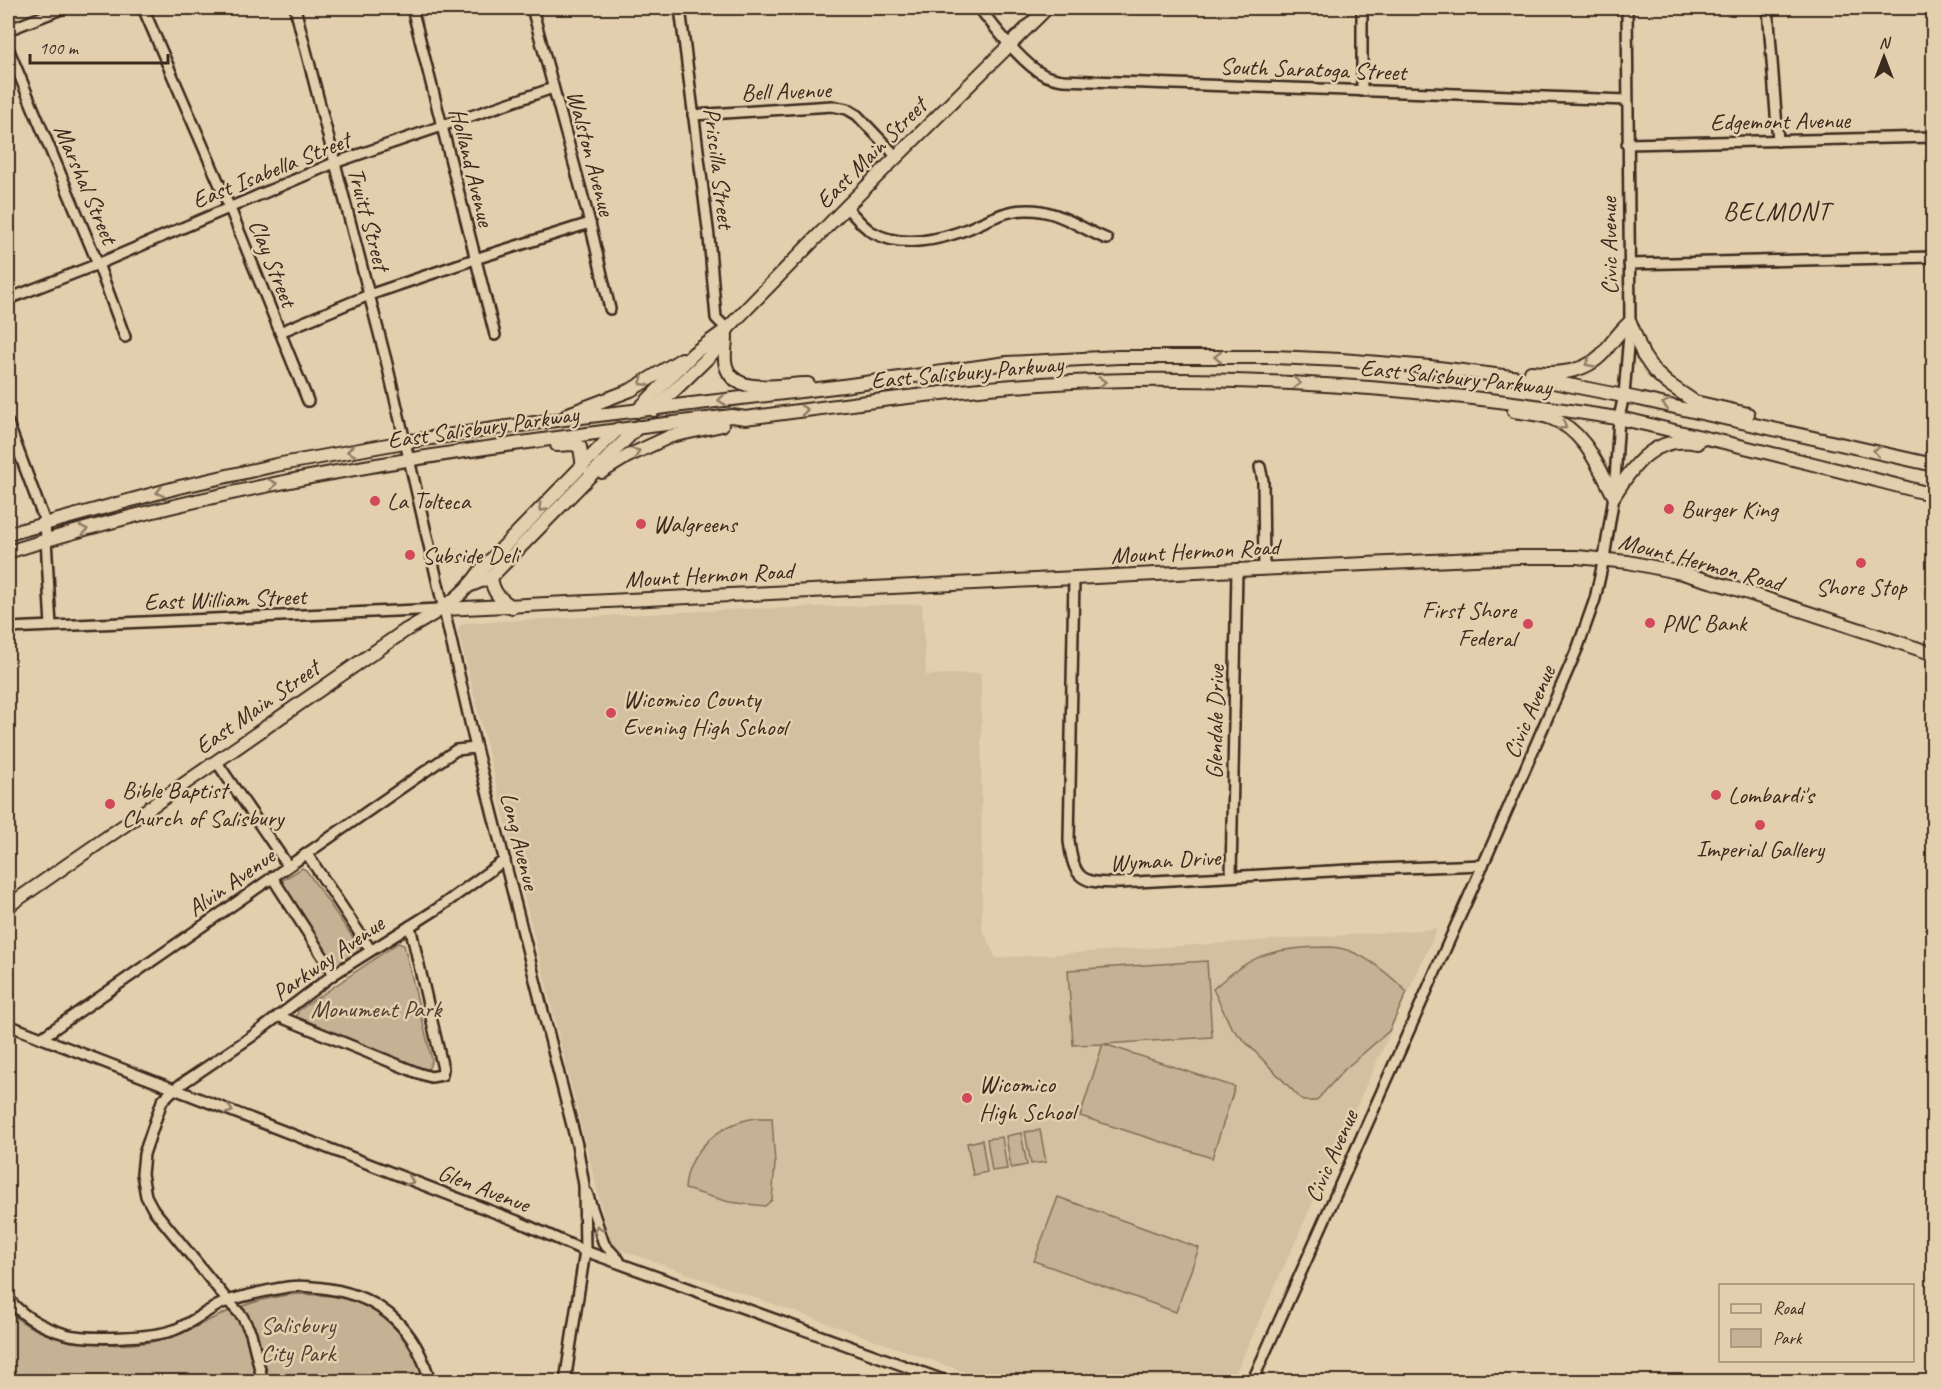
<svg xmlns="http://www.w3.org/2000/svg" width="1941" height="1389" font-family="Caveat,sans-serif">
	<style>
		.built { fill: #d3c0a0 }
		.green { fill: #c5b193; stroke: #806e58; stroke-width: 1.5 }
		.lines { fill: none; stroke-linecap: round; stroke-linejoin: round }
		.minor-casing { stroke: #3b2a1e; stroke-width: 14 }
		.major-casing { stroke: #3b2a1e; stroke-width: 16 }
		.minor { stroke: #e3cfad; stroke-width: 9 }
		.major { stroke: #e3cfad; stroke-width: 12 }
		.oneway { stroke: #8f7c66 }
		.poi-dot { fill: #d1495b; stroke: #e3cfad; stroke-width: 2 }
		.labels { text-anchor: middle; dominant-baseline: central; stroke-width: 5; stroke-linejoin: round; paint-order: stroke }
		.street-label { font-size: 24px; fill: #3b2a1e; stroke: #e3cfad }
		.poi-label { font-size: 24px; fill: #3b2a1e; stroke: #e3cfad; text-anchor: start }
		.park-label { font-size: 24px; fill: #503e30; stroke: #e3cfad }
		.neighbourhood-label { font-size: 26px; letter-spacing: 1.5px; fill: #3b2a1e; stroke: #e3cfad }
	</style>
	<rect width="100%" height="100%" fill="#e3cfad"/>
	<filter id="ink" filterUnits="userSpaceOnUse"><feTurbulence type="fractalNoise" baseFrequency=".0167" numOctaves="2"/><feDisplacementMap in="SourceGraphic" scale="12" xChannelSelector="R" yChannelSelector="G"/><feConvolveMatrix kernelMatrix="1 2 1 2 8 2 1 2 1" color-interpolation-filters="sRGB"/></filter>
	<g filter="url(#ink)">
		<path class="built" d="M922,604L926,675L981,673L982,929L996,958L1437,929L1232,1381H990L621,1250L613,1245L609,1238L458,631L460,626L465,623L744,609Z"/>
		<g class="green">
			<path d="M302,868L306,870L361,949V953L342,966L335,965L281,888V881Z"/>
			<path d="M398,943L404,945L432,1060L429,1068L421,1071L296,1019L298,1011Z"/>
			<path d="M1331,947C1359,948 1388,973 1407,992L1389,1031L1345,1069L1316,1101H1303L1231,1027L1213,989C1255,951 1275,948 1331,947Z"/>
			<path d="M1207,961L1212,1037L1104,1044L1235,1087L1212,1158L1080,1116L1103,1044L1073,1045L1068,970Z"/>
			<path d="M756,1118H772L775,1164L772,1200L765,1206L729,1202L685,1189C687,1151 720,1123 756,1118Z"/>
			<path d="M1040,1130L1046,1162L1031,1164L1025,1132Z"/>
			<path d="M1021,1133L1027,1165L1011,1168L1006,1136Z"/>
			<path d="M1002,1137L1007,1169L992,1171L987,1139Z"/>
			<path d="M982,1140L987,1172L973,1175L967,1143Z"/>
			<path d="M1058,1197L1199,1248L1176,1312L1034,1261Z"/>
			<path d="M297,1294C311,1295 325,1295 339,1297C349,1298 357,1302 365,1306C399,1323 414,1346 424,1381H8V1310C41,1347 127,1351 172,1337C187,1333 200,1324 214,1318C240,1305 267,1297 297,1294Z"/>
		</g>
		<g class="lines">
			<g class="minor-casing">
				<g id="minor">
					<path d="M143,8L229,206L308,401"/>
					<path d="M295,8L387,364L476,748L577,1145L584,1185L585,1251L565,1382"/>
					<path d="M412,8L495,335"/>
					<path d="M532,8L590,223L610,309"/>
					<path d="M680,8L709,237L716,318L727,329"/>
					<path d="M979,8C995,27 1022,64 1044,75C1050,78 1057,79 1063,80L1627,100"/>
					<path d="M1768,8L1778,141"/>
					<path d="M8,30L64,8"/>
					<path d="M8,48L98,264L125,337"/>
					<path d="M1362,91V8"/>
					<path d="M693,115L832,106L847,109L857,115L897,157"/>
					<path d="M1627,144L1934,137"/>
					<path d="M846,207C854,215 863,227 872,232C901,249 941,240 970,228C988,220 1006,210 1026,210C1058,209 1079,228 1107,239"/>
					<path d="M1629,264L1934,257"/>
					<path d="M8,299L98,264L334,163L553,88"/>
					<path d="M280,332L369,295L475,259L590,223"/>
					<path d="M8,423L45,522L51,626"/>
					<path d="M1260,467L1263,481L1264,569"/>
					<path d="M1074,578L1069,841C1074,880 1081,883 1119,883L1349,870L1483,865"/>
					<path d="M8,628L440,609"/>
					<path d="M216,761L288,866"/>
					<path d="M307,854L370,949"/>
					<path d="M1231,876L1237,570"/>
					<path d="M272,877L334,974"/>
					<path d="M278,1016L418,1073L431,1077L442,1075L443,1069L410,926"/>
					<path d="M8,1025L517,1221L585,1251L949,1382"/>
					<path d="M41,1038L456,750L476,748"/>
					<path d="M587,1193L604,1244L619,1260"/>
					<path d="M8,1298C22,1317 42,1327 65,1334C87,1340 152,1338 174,1330C193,1323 210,1307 230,1300C248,1295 269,1290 288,1287C302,1285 316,1287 329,1289C382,1297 417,1330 430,1382"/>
					<path d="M263,1382L251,1333L242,1316L228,1301L153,1209L146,1196L142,1174L144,1154L162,1101L174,1089L251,1037L334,974L437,909L505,860"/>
					<path d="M1252,1382L1499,829L1578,647L1595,599L1604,558L1614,496L1619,418L1624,395L1630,322L1627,8"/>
				</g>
			</g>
			<g class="major-casing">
				<g id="major">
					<path d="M726,337C726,346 723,357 726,366C735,398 785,383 808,384"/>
					<path d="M1531,372C1559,375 1590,373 1608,347C1615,338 1621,330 1630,322L1643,355L1654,371L1667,383L1695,402L1748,414"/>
					<path d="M654,410L721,345L727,330"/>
					<path d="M637,411L694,353L727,329L846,207L1047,8"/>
					<path d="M1514,411C1526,413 1540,414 1551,418C1585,431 1598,466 1614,496C1633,465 1656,434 1697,443"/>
					<path d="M568,414L631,390L682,359"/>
					<path d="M557,445L573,444L580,447L583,467"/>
					<path d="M602,472L628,456L671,436L722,425"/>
					<path d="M8,534L175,488L276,465L404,442L548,421L843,386L1007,363L1119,357H1274L1341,360L1430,367L1553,382L1639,399L1934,465"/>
					<path d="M8,552C243,477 488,445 732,416L746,418C873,401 1002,382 1130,380C1293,378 1456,392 1617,418C1641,422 1664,429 1688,434C1770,452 1852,474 1934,495"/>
					<path d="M491,577C493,593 499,598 512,607"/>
					<path d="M471,585L491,577L638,427"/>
					<path d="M444,609L1237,570L1518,557H1577L1628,562L1682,573L1727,586L1934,654"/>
					<path d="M8,906L406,630C436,613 461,600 481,570L618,429"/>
				</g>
			</g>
			<use href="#minor" class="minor"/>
			<use href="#major" class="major"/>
		</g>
		<defs><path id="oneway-chevron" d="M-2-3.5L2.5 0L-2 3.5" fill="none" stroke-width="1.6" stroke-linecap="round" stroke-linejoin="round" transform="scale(1.5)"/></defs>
		<g class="oneway">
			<use href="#oneway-chevron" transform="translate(1218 357) rotate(-180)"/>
			<use href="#oneway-chevron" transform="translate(1589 363) rotate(152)"/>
			<use href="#oneway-chevron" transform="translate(643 382) rotate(147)"/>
			<use href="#oneway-chevron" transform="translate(1102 382) rotate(-3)"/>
			<use href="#oneway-chevron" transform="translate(1297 383) rotate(3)"/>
			<use href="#oneway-chevron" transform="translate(722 400) rotate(173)"/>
			<use href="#oneway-chevron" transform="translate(1666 404) rotate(-168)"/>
			<use href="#oneway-chevron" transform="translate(804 410) rotate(-7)"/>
			<use href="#oneway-chevron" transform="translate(1563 426) rotate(33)"/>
			<use href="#oneway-chevron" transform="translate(351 451) rotate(170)"/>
			<use href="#oneway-chevron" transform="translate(1877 451) rotate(-167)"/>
			<use href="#oneway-chevron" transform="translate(636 452) rotate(-25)"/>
			<use href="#oneway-chevron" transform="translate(273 484) rotate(-12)"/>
			<use href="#oneway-chevron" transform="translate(160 492) rotate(166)"/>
			<use href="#oneway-chevron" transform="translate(542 508) rotate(134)"/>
			<use href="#oneway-chevron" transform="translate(84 530) rotate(-15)"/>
			<use href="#oneway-chevron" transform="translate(229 1110) rotate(21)"/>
			<use href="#oneway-chevron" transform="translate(410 1181) rotate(21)"/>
			<use href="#oneway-chevron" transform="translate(598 1229) rotate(-107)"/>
		</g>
	</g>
	<g class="poi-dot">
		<circle cx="375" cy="501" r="6"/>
		<circle cx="1669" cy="509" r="6"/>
		<circle cx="641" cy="524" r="6"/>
		<circle cx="410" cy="555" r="6"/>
		<circle cx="1861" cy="563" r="6"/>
		<circle cx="1650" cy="623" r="6"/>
		<circle cx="1528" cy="624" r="6"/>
		<circle cx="611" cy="713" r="6"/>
		<circle cx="1716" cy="795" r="6"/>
		<circle cx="110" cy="804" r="6"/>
		<circle cx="1760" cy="825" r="6"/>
		<circle cx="967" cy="1098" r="6"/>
	</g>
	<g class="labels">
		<g class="street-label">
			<text transform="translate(1313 69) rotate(2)">South Saratoga Street</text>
			<text transform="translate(786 91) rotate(-2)">Bell Avenue</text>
			<text transform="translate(1780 121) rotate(-1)">Edgemont Avenue</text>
			<text transform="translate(591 153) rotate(75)">Walston Avenue</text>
			<text transform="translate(871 153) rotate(-45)">East Main Street</text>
			<text transform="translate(472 167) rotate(76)">Holland Avenue</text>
			<text transform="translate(719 168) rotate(83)">Priscilla Street</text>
			<text transform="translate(271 170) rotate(-22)">East Isabella Street</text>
			<text transform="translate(86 184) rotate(67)">Marshal Street</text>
			<text transform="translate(369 219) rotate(75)">Truitt Street</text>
			<text transform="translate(1609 246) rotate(-91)">Civic Avenue</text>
			<text transform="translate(273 263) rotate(68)">Clay Street</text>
			<text transform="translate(967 372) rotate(-5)">East Salisbury Parkway</text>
			<text transform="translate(1456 377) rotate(6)">East Salisbury Parkway</text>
			<text transform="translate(483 427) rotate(-8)">East Salisbury Parkway</text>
			<text transform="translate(1195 551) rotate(-3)">Mount Hermon Road</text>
			<text transform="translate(1701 562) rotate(15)">Mount Hermon Road</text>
			<text transform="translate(709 575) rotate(-3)">Mount Hermon Road</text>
			<text transform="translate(225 599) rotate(-2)">East William Street</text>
			<text transform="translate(257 707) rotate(-35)">East Main Street</text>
			<text transform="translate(1529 712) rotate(-67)">Civic Avenue</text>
			<text transform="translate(1215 722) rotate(-89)">Glendale Drive</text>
			<text transform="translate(520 841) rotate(76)">Long Avenue</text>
			<text transform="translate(1165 860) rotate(-3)">Wyman Drive</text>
			<text transform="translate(231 882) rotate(-35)">Alvin Avenue</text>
			<text transform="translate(328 958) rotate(-35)">Parkway Avenue</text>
			<text transform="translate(1331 1156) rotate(-66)">Civic Avenue</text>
			<text transform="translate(484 1188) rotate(21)">Glen Avenue</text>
		</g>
		<g class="poi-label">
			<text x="387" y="501">La Tolteca</text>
			<text x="1681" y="509">Burger King</text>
			<text x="653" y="524">Walgreens</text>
			<text x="422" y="555">Subside Deli</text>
			<text x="1861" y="587" text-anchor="middle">Shore Stop</text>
			<text x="1516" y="610" text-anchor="end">First Shore<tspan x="1516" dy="28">Federal</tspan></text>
			<text x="1662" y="623">PNC Bank</text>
			<text x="623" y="699">Wicomico County<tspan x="623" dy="28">Evening High School</tspan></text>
			<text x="122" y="790">Bible Baptist<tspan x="122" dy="28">Church of Salisbury</tspan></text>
			<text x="1728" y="795">Lombardi's</text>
			<text x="1760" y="849" text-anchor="middle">Imperial Gallery</text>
			<text x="979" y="1084">Wicomico<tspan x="979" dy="28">High School</tspan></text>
		</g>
		<g class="park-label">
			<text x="376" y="1009">Monument Park</text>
			<text x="298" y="1325">Salisbury<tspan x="298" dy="28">City Park</tspan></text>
		</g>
		<g class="neighbourhood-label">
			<text x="1777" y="211">BELMONT</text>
		</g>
	</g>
	<rect width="1941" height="1389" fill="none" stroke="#e3cfad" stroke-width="30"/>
	<rect x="15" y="15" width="1911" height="1359" fill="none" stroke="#3b2a1e" stroke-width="2" filter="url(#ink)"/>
	<rect x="1719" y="1284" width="195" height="78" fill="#e3cfad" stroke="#a08d74" stroke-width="1.5"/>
	<rect x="1731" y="1304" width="30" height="9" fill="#e3cfad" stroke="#a08d74" stroke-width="1.5"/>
	<text x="1773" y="1314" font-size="18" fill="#3b2a1e">Road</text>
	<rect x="1731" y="1329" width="30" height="18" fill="#c5b193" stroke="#a08d74" stroke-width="1.5"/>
	<text x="1773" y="1344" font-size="18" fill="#3b2a1e">Park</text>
	<g transform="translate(1884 57)" stroke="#e3cfad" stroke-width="4.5" paint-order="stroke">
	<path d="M0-4.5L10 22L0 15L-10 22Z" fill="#3b2a1e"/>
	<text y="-9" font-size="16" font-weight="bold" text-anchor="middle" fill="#3b2a1e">N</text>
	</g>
	<path d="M30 54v9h138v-9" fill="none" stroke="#3b2a1e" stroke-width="3"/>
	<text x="39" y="54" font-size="18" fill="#3b2a1e" stroke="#e3cfad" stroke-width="4.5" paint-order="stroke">100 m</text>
</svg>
